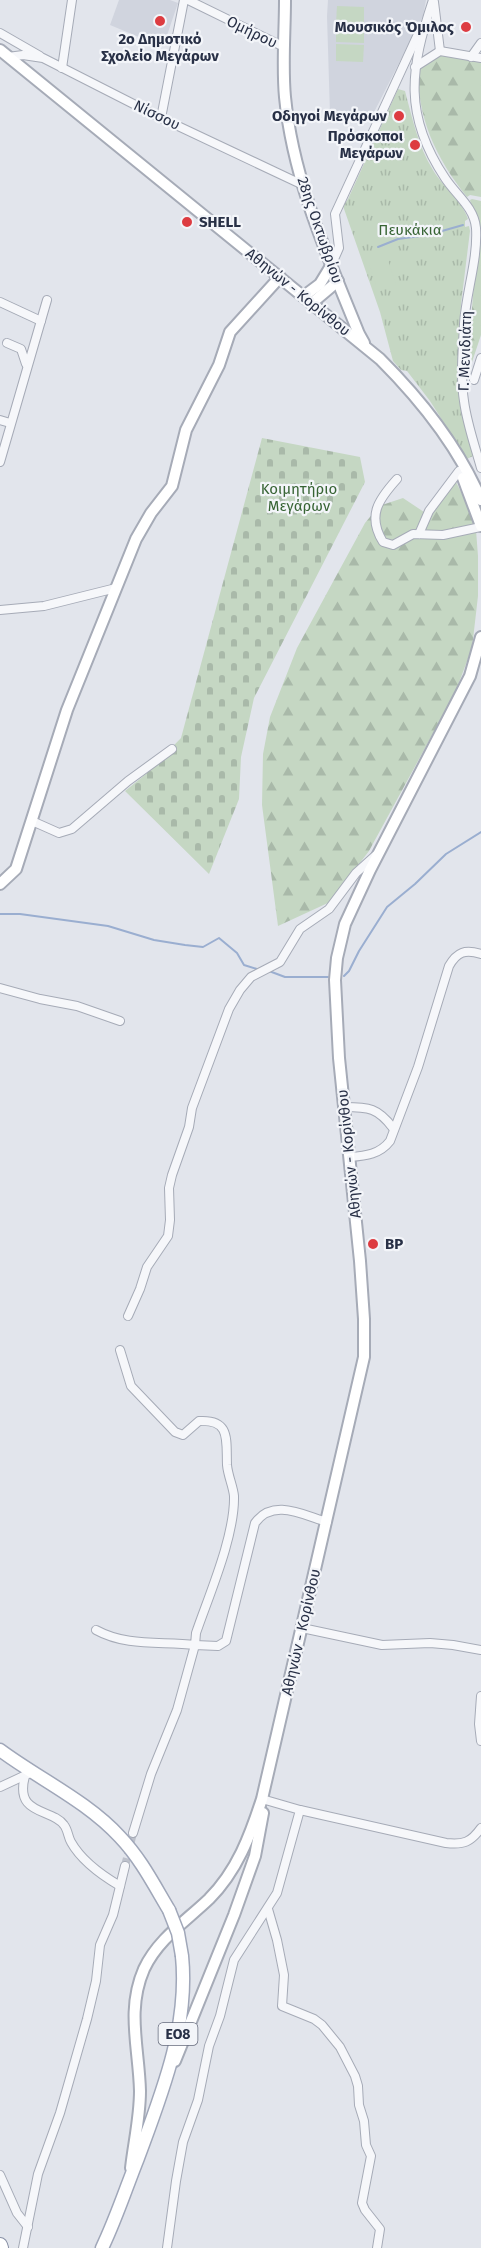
<svg xmlns="http://www.w3.org/2000/svg" width="481" height="2248" font-family="'Fira Sans',sans-serif">
	<style>
		.built { fill: #d0d4de }
		.forest { fill: url(#forest-firs) }
		.cemetery { fill: url(#cemetery-stones) }
		.park { fill: url(#park-tufts) }
		.pitch { fill: #c5d7c3 }
		.lines { fill: none; stroke-linecap: round; stroke-linejoin: round }
		.stream { stroke: #9aaed0; stroke-width: 2 }
		.street-tunnel { stroke: #bdc1cb; stroke-width: 8; stroke-dasharray: 8 4; stroke-linecap: butt }
		.street-casing { stroke: #a6abb7; stroke-width: 10 }
		.secondary-casing { stroke: #a6abb7; stroke-width: 14 }
		.primary-casing { stroke: #a0a7b9; stroke-width: 15 }
		.highway-casing { stroke: #8890a5; stroke-width: 16 }
		.street { stroke: #f6f7fa; stroke-width: 8 }
		.secondary { stroke: #fff; stroke-width: 10 }
		.primary { stroke: #fff; stroke-width: 12 }
		.highway { stroke: #fff; stroke-width: 14 }
		.primary-bridge-casing { stroke: #a0a7b9; stroke-width: 15; stroke-linecap: butt }
		.primary-bridge { stroke: #fff; stroke-width: 12 }
		.poi-dot { fill: #dd3c41; stroke: #f3f5f9; stroke-width: 2 }
		.labels { text-anchor: middle; dominant-baseline: central; stroke-width: 4.5; stroke-linejoin: round; paint-order: stroke }
		.shield { fill: #f3f5f9; stroke: #656b7c; stroke-width: 1.5 }
		.shield-label { font-size: 14px; font-weight: bold; fill: #283046 }
		.poi-label { font-size: 15px; font-weight: bold; fill: #283046; stroke: #f3f5f9; text-anchor: end }
		.street-label { font-size: 15px; fill: #283046; stroke: #f3f5f9 }
		.park-label { font-size: 15px; fill: #376434; stroke: #f3f5f9 }
	</style>
	<defs>
		<pattern id="forest-firs" width="22" height="20" patternUnits="userSpaceOnUse" patternTransform="scale(1.5)"><rect width="22" height="20" fill="#c5d7c3"/><path d="M5 1l3.5 6h-7zM16 11l3.5 6h-7z" fill="#a9b9a9"/></pattern>
		<pattern id="cemetery-stones" width="16" height="16" patternUnits="userSpaceOnUse" patternTransform="scale(1.5)"><rect width="16" height="16" fill="#c5d7c3"/><path d="M2 7V4a2 2 0 0 1 4 0v3zM10 15v-3a2 2 0 0 1 4 0v3z" fill="#a9b9a9"/></pattern>
		<pattern id="park-tufts" width="24" height="20" patternUnits="userSpaceOnUse" patternTransform="scale(1.5)"><rect width="24" height="20" fill="#c5d7c3"/><path d="M3 7l-1-3M5 7V3M7 7l1-3M15 17l-1-3M17 17v-4M19 17l1-3" fill="none" stroke="#a9b9a9"/></pattern>
	</defs>
	<rect width="100%" height="100%" fill="#e2e5ec"/>
	<g class="built">
		<path d="M119,0H170L178,3L163,47L110,25Z"/>
		<path d="M328,0H426L423,16L370,120L330,114L327,16Z"/>
	</g>
	<g class="forest">
		<path d="M441,54L481,61V197L470,195L467,197C436,158 417,118 418,68Z"/>
		<path d="M472,199L481,201V335L468,374C469,348 471,322 473,295C477,258 481,237 470,200Z"/>
		<path d="M454,478L468,506L476,530L478,556V596L472,648L455,693L369,851L330,902L278,926L262,805L263,754L270,717L297,648L365,523L379,506L403,498L424,512Z"/>
	</g>
	<path class="cemetery" d="M262,438L360,457L365,482L254,698L241,757L239,799L209,874L125,791L146,774L181,738Z"/>
	<path class="park" d="M398,89L405,91C412,117 418,146 433,170C443,187 462,200 468,219L465,221V227L469,226L470,231L461,304L458,383L461,411L473,456L467,459L430,401L407,371L401,370L393,361L380,312L343,206L348,199Z"/>
	<g class="pitch">
		<path d="M337,6L364,7V24L336,23Z"/>
		<path d="M336,25H364V43L336,42Z"/>
		<path d="M336,44L364,45L363,62L336,61Z"/>
		<path d="M387,257L396,285L378,291L369,263Z"/>
	</g>
	<g class="lines">
		<g class="stream">
			<path d="M378,247L398,239L428,235L463,225"/>
			<path d="M0,914H20L108,926L154,940L185,945L203,947L219,938L237,953L244,965L260,970"/>
			<path d="M269,971L285,977H328"/>
			<path d="M344,976L349,971L359,951L387,907L415,884L446,854L481,832"/>
		</g>
		<path class="street-tunnel" d="M125,1866L133,1833"/>
		<g class="street-casing">
			<g id="street">
				<path d="M188,0L284,47"/>
				<path d="M433,0C410,69 403,115 445,178C456,195 474,207 476,228C478,260 466,292 464,324C463,349 460,376 464,401C467,424 475,446 481,468"/>
				<path d="M434,2L440,51"/>
				<path d="M0,33L40,56"/>
				<path d="M8,57L23,55L43,58L161,118L303,185"/>
				<path d="M471,57L481,43"/>
				<path d="M415,67L440,51L481,58"/>
				<path d="M62,68L72,0"/>
				<path d="M161,118L184,0"/>
				<path d="M331,266L339,248L335,214L419,32"/>
				<path d="M0,302L41,321"/>
				<path d="M7,343L21,349L26,364"/>
				<path d="M474,380L481,358"/>
				<path d="M0,420L10,423"/>
				<path d="M0,462L47,300"/>
				<path d="M397,479C378,500 367,516 383,542L393,545L413,534L443,535L481,527"/>
				<path d="M419,534L429,511L459,471"/>
				<path d="M0,610L44,606L116,588"/>
				<path d="M32,821L59,833L72,829L128,781L172,749"/>
				<path d="M0,988L40,999L77,1006L120,1021"/>
				<path d="M344,1107C369,1107 378,1108 393,1128"/>
				<path d="M350,1157C366,1156 380,1154 390,1141L418,1067L449,966C457,952 465,949 481,954"/>
				<path d="M128,1316L140,1289L147,1267L168,1236L170,1220L169,1188L172,1175L189,1127L192,1108L229,1009L240,990L251,977L280,962L300,929L329,909L356,873L376,855"/>
				<path d="M302,1628L382,1645L430,1643L453,1645L481,1650"/>
				<path d="M96,1630C127,1647 161,1641 195,1645L196,1633C209,1595 235,1536 234,1496C233,1486 228,1476 227,1465C226,1440 231,1419 199,1421L183,1435L175,1432L131,1386L120,1350"/>
				<path d="M481,1696L479,1724L481,1741"/>
				<path d="M25,1776C14,1816 52,1808 64,1825C68,1830 68,1837 71,1842C81,1860 103,1876 120,1886"/>
				<path d="M0,1787L28,1774"/>
				<path d="M262,1799L300,1810L446,1843C464,1845 471,1842 481,1828"/>
				<path d="M133,1833L151,1774L177,1710L195,1645L218,1646L226,1641L255,1523C273,1498 303,1515 327,1522"/>
				<path d="M268,1909L277,1940L284,1975L282,2006L314,2019L322,2025L340,2047L355,2076L358,2086L359,2105L364,2121L366,2145L371,2156L362,2203L365,2210L380,2229L377,2248"/>
				<path d="M0,2175L17,2213L28,2227"/>
				<path d="M23,2248L38,2174L60,2113L87,2019L96,1981L100,1945L113,1915L125,1866"/>
				<path d="M167,2248L176,2181L183,2142L198,2100L209,2046L220,2016L234,1960L277,1893L300,1810"/>
			</g>
		</g>
		<g class="secondary-casing">
			<g id="secondary">
				<path d="M285,0C285,32 282,65 285,97C293,180 328,257 359,334L364,343"/>
				<path d="M0,50L380,359C420,399 459,448 481,500"/>
				<path d="M304,296L320,284L331,266"/>
				<path d="M312,303L338,281"/>
				<path d="M463,478L481,526"/>
				<path d="M0,884L16,869L67,710L136,539L151,513L172,486L186,430L219,365L230,332L280,277"/>
				<path d="M175,2061L234,1915L255,1856L263,1813"/>
				<path d="M131,2168C134,2142 140,2117 140,2091C139,2048 126,2010 144,1969C158,1939 186,1921 209,1899C237,1871 250,1836 262,1799L364,1357V1319L360,1261L339,1058L335,980L337,958L345,924L370,870L470,676L481,637"/>
			</g>
		</g>
		<g class="primary-casing">
			<g id="primary">
				<path d="M0,1750C39,1779 87,1801 120,1837C141,1859 154,1885 169,1910"/>
				<path d="M102,2248C116,2219 126,2188 138,2158C162,2093 189,2026 182,1956"/>
			</g>
		</g>
		<g class="highway-casing">
			<path id="highway" d="M0,2245L1,2248"/>
		</g>
		<use href="#street" class="street"/>
		<use href="#secondary" class="secondary"/>
		<use href="#primary" class="primary"/>
		<use href="#highway" class="highway"/>
		<g class="primary-bridge-casing">
			<path id="primary-bridge" d="M169,1910L178,1933L182,1956"/>
		</g>
		<use href="#primary-bridge" class="primary-bridge"/>
	</g>
	<g class="poi-dot">
		<circle cx="160" cy="21" r="6"/>
		<circle cx="466" cy="27" r="6"/>
		<circle cx="399" cy="116" r="6"/>
		<circle cx="415" cy="145" r="6"/>
		<circle cx="187" cy="222" r="6"/>
		<circle cx="373" cy="1244" r="6"/>
	</g>
	<g class="labels">
		<rect class="shield" x="158.5" y="2023" width="39" height="22" rx="4.5"/>
		<g class="shield-label">
			<text x="178" y="2034">ΕΟ8</text>
		</g>
		<g class="poi-label">
			<text x="454" y="27">Μουσικός Όμιλος</text>
			<text x="160" y="39" text-anchor="middle">2ο Δημοτικό<tspan x="160" dy="17">Σχολείο Μεγάρων</tspan></text>
			<text x="387" y="116">Οδηγοί Μεγάρων</text>
			<text x="403" y="136">Πρόσκοποι<tspan x="403" dy="17">Μεγάρων</tspan></text>
			<text x="199" y="222" text-anchor="start">SHELL</text>
			<text x="385" y="1244" text-anchor="start">BP</text>
		</g>
		<g class="street-label">
			<text transform="translate(252 32) rotate(26)">Ομήρου</text>
			<text transform="translate(157 115) rotate(26)">Νίσσου</text>
			<text transform="translate(320 230) rotate(71)">28ης Οκτωβρίου</text>
			<text transform="translate(298 292) rotate(39)">Αθηνών - Κορίνθου</text>
			<text transform="translate(465 351) rotate(-88)">Γ. Μενιδιάτη</text>
			<text transform="translate(349 1154) rotate(-96)">Αθηνών - Κορίνθου</text>
			<text transform="translate(301 1632) rotate(-77)">Αθηνών - Κορίνθου</text>
		</g>
		<g class="park-label">
			<text x="410" y="230">Πευκάκια</text>
			<text x="299" y="489">Κοιμητήριο<tspan x="299" dy="17">Μεγάρων</tspan></text>
		</g>
	</g>
</svg>
